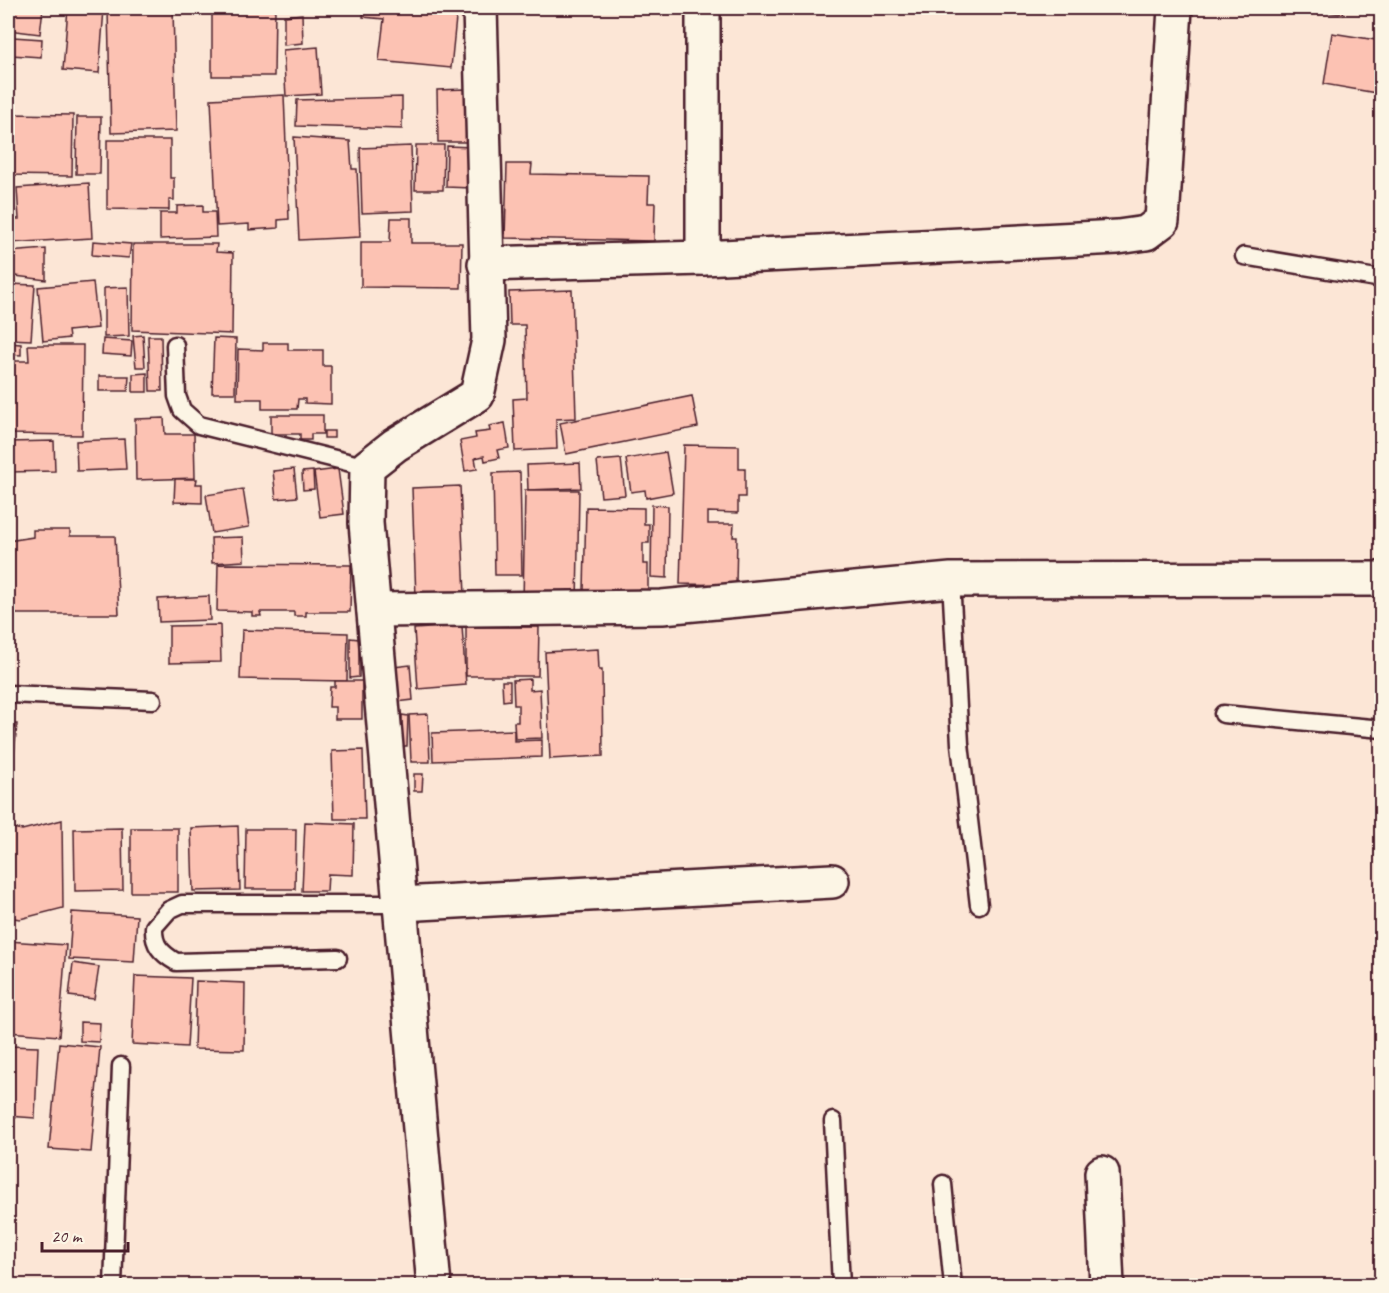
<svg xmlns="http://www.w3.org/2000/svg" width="1389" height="1293" font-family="Caveat,sans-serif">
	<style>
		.building { fill: #fcc2b3; stroke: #4a1f2b; stroke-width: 1.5 }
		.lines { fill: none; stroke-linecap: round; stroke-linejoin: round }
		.service-casing { stroke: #4a1f2b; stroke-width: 21 }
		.minor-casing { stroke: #4a1f2b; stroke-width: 38 }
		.service { stroke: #fcf5e5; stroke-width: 16 }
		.minor { stroke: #fcf5e5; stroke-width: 33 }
	</style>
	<rect width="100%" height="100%" fill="#fce6d6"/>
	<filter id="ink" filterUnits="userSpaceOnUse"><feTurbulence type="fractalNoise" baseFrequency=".0167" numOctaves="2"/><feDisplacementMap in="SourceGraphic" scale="12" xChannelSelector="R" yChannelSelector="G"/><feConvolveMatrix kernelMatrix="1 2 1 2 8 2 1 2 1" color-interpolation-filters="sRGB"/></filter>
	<g filter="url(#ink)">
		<g class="building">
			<path d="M8,8H43L40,34L8,30Z"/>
			<path d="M68,8L104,9L99,73L63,70Z"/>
			<path d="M212,8H275L274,76H212Z"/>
			<path d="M364,8H457L451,68L379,61L384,19L363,17Z"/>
			<path d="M1316,8H1344L1343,14L1316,11Z"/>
			<path d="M173,9L176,131L111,133L108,11Z"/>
			<path d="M302,14L303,43L284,45V16Z"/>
			<path d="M1332,33L1382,41V94L1324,84Z"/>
			<path d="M13,37L42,39L41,57L11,55Z"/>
			<path d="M318,47L321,94L286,96L283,50Z"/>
			<path d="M466,89L467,142H438L437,90Z"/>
			<path d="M284,95L289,219L278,220V228L249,230V224L217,226L211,99Z"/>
			<path d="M402,97V129L296,126L297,100Z"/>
			<path d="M8,114L73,115L72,176L8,175Z"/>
			<path d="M77,117H101L100,174H76Z"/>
			<path d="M294,137L350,141L352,169H357L360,237L299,240Z"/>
			<path d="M107,140H170V178H174V200H169V210L107,209Z"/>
			<path d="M416,145H444L443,190H415Z"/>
			<path d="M411,146L413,211L362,213L360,148Z"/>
			<path d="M447,146L472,147L471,188L446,187Z"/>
			<path d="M507,164H532L531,174L649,176L648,203H655L654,241L505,238Z"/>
			<path d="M89,183L92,238L8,243V219H19L17,188Z"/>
			<path d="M203,205V212H215L216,237L160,239V213H177V206Z"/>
			<path d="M391,218H411V243H462L461,288L361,287V242H390Z"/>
			<path d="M93,241L131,244L129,258L92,255Z"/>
			<path d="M133,244H217L216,252L233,253L232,334L132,330Z"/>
			<path d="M46,249V280L8,275V252Z"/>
			<path d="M93,282L98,328L68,331L69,338L43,341L38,287Z"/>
			<path d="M8,284L35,285L31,340L8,339Z"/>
			<path d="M128,287L129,336L104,337V288Z"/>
			<path d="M572,290L576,418L556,419L557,449L515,451L513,399L527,398L525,325H510L509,292Z"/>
			<path d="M143,335L145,367H136L133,336Z"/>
			<path d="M148,336H161L162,391H150Z"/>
			<path d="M214,338L236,339L235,393H212Z"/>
			<path d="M103,339L132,341L131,356L102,354Z"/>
			<path d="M8,343L21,344V355L8,354Z"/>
			<path d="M263,343H288V350H323V366H331V404L305,403V399H298L297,409H262V399H237L238,349L263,350Z"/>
			<path d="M28,345H83L82,435L8,434V361H29Z"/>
			<path d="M147,373V392H133V374Z"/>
			<path d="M99,376H129L128,391H99Z"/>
			<path d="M692,396L698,427L566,454L560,423Z"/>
			<path d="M271,415H323V434H311V440H300V434H271Z"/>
			<path d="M164,418L165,434H194L195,478L136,480L135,419Z"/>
			<path d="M505,423L509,448L497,450L499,458L485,461L484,456L475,458L477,469L465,471L460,441L476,438L475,433L490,431L489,426Z"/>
			<rect x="324" y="431" width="10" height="7"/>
			<path d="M124,439L126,469L77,471L76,441Z"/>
			<path d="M54,441L55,471L8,472V442Z"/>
			<path d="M684,445L739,446V469H745V497H738V513L708,512V524H734L733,537H737L736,585L680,584Z"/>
			<path d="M666,452L673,493L646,498L645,490L631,492L626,459Z"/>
			<path d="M621,459L625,495L601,497L597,461Z"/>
			<path d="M580,463L581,488L528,490L527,465Z"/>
			<path d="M294,469L297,497L276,499L273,471Z"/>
			<path d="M338,469L344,514L320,517L314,472Z"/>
			<path d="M313,471L314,489L303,490L302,472Z"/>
			<path d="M520,472L522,575H495L493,473Z"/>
			<path d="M175,479H197L196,484H202V503L174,502Z"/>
			<path d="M460,486L465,595L416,598L412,488Z"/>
			<path d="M243,489L249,527L212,533L206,495Z"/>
			<path d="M525,490H579L577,604H523Z"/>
			<path d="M652,505L668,506L667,578L651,577Z"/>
			<path d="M586,507L644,508V524H649V543H643V564H648V591L584,590Z"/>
			<path d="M33,530H70V536H115L119,614H8V541L33,537Z"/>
			<path d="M243,537L244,561L212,563L211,538Z"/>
			<path d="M218,564L351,565L350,612H306V616H294V612H260L261,616H252V612L217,611Z"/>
			<path d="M209,596L210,620L159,622L158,599Z"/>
			<path d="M220,625L221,662L169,663V626Z"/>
			<path d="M462,626L466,685L418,689L414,629Z"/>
			<path d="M466,627H539L538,676H466Z"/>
			<path d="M242,630L348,633L347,681L240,679Z"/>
			<path d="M350,638L359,639V677L350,678Z"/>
			<path d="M598,649L599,670H602L603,756L550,759L545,652Z"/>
			<path d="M410,665L413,700L397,702L394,667Z"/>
			<path d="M530,679V690L540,689L542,738L515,739L514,722H518V705H514L513,680Z"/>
			<path d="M335,681H362V719H335V707H329L330,687H335Z"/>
			<path d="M502,681H510V700L503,701Z"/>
			<path d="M428,714L430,762H411L409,715Z"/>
			<path d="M402,715L408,716L407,746H401Z"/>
			<path d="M8,724H17L12,775H8Z"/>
			<path d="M514,730V741L542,740V757L433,761L432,733Z"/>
			<path d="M363,750L365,819H334L332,751Z"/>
			<path d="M414,774H423L422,791H414Z"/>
			<path d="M62,820L63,908L20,919L8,917V827L22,830Z"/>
			<path d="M305,822L354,824L353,875L328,874L327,891H302Z"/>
			<path d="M238,826L240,890L193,891L191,828Z"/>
			<path d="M122,828L123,890L75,891L74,829Z"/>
			<rect x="131" y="828" width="47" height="64"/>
			<path d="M246,829H296L295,889H245Z"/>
			<path d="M72,912L137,916L134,962L69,959Z"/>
			<path d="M8,941L66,945L59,1036L8,1032Z"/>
			<path d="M73,963L99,967L94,999L69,996Z"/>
			<path d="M135,976L191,978L187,1047L132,1044Z"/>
			<path d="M196,981L245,983L244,1050L194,1049Z"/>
			<path d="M80,1022L100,1023L99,1042L80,1041Z"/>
			<path d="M59,1043L100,1047L91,1152L49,1149Z"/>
			<path d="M8,1046L38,1047L35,1118L8,1116Z"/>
		</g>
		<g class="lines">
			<g class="service-casing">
				<g id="service">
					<path d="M1244,256L1382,279"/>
					<path d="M175,345L177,396L182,410L199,425L367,467"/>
					<path d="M951,580L960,744L979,905"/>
					<path d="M8,694L153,700"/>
					<path d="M1223,714L1382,729"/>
					<path d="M338,958L176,962C161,953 153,945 154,927L169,910L182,904H401"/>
					<path d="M833,1121L841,1286"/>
					<path d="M943,1184L953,1286"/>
					<path d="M113,1286L121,1066"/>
				</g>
			</g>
			<g class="minor-casing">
				<g id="minor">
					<path d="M703,258V8"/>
					<path d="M485,264L703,258L1118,237L1146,233L1162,221L1175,8"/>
					<path d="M374,610L662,607L951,580L1382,579"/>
					<path d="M401,904L832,881"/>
					<path d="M1102,1173L1107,1286"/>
					<path d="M434,1286L366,523L367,467L395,445L477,395L489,340L480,8"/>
				</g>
			</g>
			<use href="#service" class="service"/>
			<use href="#minor" class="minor"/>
		</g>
	</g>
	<rect width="1389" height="1293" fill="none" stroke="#fcf5e5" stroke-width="30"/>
	<rect x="15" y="15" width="1359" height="1263" fill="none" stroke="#4a1f2b" stroke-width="2" filter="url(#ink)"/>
	<path d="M42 1242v9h86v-9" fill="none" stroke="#4a1f2b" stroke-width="3"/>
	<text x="51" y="1242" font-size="18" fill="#4a1f2b" stroke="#fcf5e5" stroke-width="4.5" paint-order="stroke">20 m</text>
</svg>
